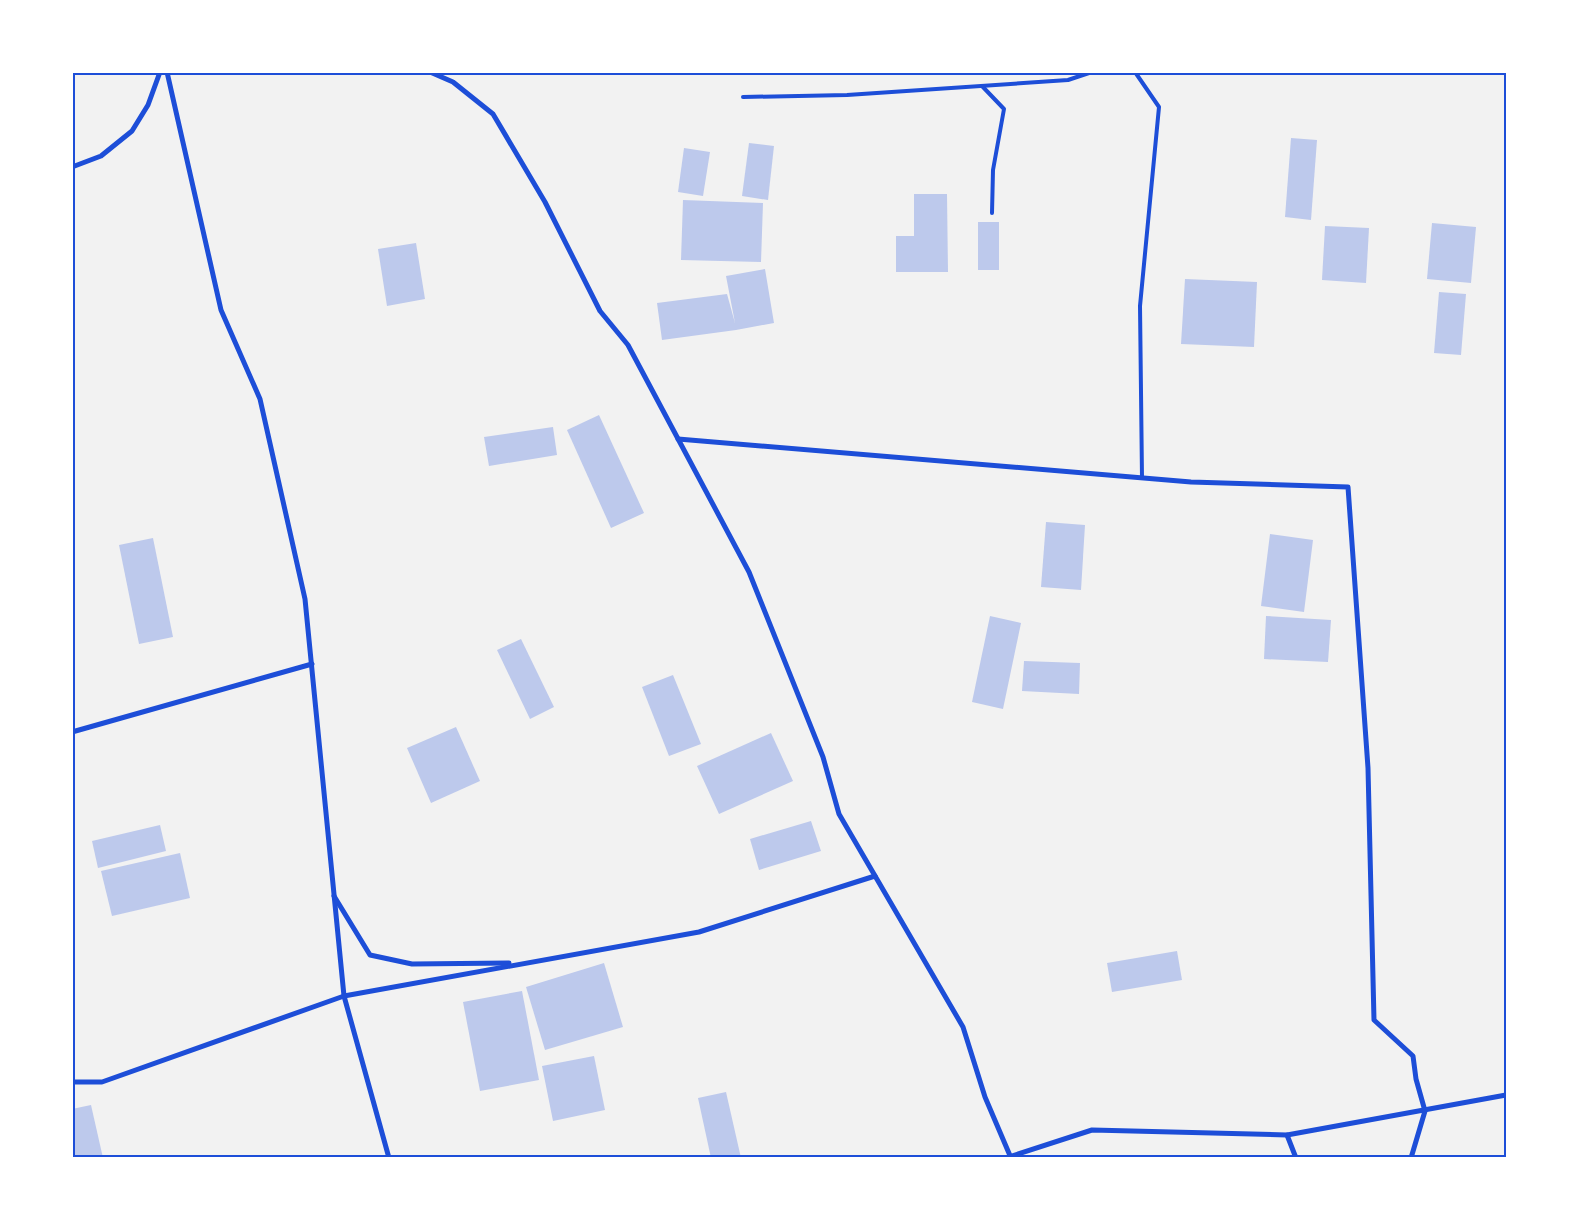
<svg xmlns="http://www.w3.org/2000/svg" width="1579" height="1230" font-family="Georgia,serif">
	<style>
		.building { fill: #bdc9ec }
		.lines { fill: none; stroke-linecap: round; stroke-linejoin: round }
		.service { stroke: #1d4ed8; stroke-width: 4 }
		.minor { stroke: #1d4ed8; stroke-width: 5 }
		.neatline { fill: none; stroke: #1d4ed8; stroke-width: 2 }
	</style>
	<rect width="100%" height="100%" fill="#f2f2f2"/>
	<g class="building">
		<path d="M1291,138L1317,140L1311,220L1285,217Z"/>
		<path d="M749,143L774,146L768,200L742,196Z"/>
		<path d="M684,148L710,152L703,196L678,192Z"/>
		<path d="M914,194H947L948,272H896V236H914Z"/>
		<path d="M683,200L763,203L761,262L681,260Z"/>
		<rect x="978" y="222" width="21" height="48"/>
		<path d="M1432,223L1476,227L1471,283L1427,279Z"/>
		<path d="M1325,226L1369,228L1366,283L1322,280Z"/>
		<path d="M416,243L425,299L387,306L378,249Z"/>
		<path d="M765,269L774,323L736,330L662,340L657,303L727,294L735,323L726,276Z"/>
		<path d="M1185,279L1257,282L1254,347L1181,344Z"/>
		<path d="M1439,292L1466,294L1461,355L1434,353Z"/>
		<path d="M599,415L644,513L611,528L567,430Z"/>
		<path d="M553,427L557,455L489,466L484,437Z"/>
		<path d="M1046,522L1085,525L1081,590L1041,587Z"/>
		<path d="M1270,534L1313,540L1304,612L1261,606Z"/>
		<path d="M153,538L173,637L139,644L119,545Z"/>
		<path d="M990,616L1021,623L1003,709L972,702Z"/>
		<path d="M1266,616L1331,620L1328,662L1264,659Z"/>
		<path d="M521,639L554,707L530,719L497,650Z"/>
		<path d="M1024,661L1080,663L1079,694L1022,691Z"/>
		<path d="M673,675L701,744L669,756L642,687Z"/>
		<path d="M456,727L480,781L431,803L407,748Z"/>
		<path d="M771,733L793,781L719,814L697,766Z"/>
		<path d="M811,821L821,851L759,870L750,839Z"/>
		<path d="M160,825L166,851L98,868L92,841Z"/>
		<path d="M180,853L190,898L112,916L101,871Z"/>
		<path d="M1177,951L1182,980L1112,992L1107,963Z"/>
		<path d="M604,963L623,1027L545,1050L526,987Z"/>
		<path d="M522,991L539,1080L480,1091L463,1002Z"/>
		<path d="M594,1056L605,1110L553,1121L542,1066Z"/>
		<path d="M726,1092L741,1158H711L698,1098Z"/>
		<path d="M91,1105L103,1158H74L72,1150V1109Z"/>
	</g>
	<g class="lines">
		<g class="service">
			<path d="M1135,72L1159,107L1140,306L1142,478"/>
			<path d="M982,86L1004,109L993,170L992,213"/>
			<path d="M743,97L847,95L1068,80L1092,72"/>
		</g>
		<g class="minor">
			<path d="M167,72L221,310L260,399L305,599L344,996L389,1158"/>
			<path d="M430,72L453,82L493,114L545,202L600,311L628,345L749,572L823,757L839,814L963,1027L985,1097L1011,1158"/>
			<path d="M72,167L101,156L132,131L148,105L160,72"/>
			<path d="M678,439L1191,482L1348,487L1368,768L1374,1020L1413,1056L1416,1079L1425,1111L1411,1158"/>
			<path d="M72,732L312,664"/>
			<path d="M334,896L370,955L412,964L509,963"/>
			<path d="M72,1082H102L344,996L699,932L875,876"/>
			<path d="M1287,1135L1296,1158"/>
			<path d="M1006,1158L1092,1130L1287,1135L1506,1095"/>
		</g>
	</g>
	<rect width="1579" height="1230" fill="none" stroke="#ffffff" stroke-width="148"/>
	<rect x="74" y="74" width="1431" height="1082" class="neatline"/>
</svg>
